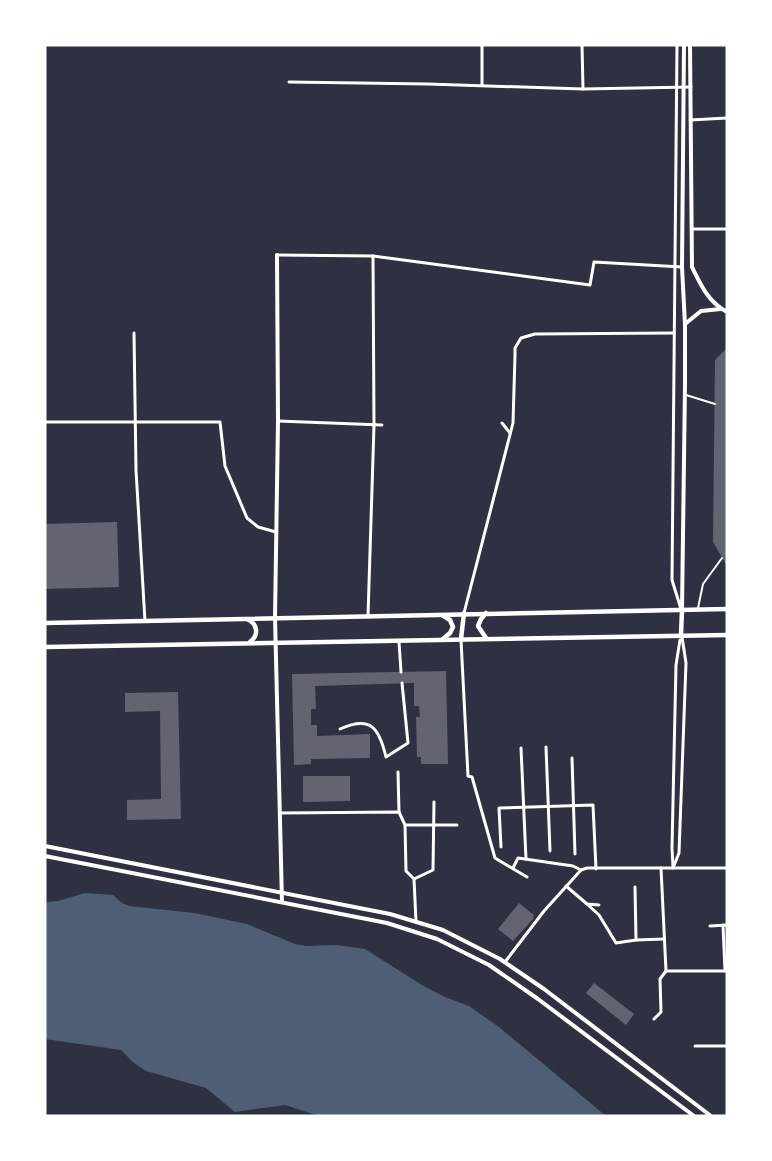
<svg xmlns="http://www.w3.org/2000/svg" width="772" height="1161" font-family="'Roboto Serif',serif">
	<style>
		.water { fill: #4f5d75 }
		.building { fill: #626471 }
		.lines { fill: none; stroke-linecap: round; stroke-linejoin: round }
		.pedestrian { stroke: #fff; stroke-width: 2 }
		.minor { stroke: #fff; stroke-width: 3 }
		.tertiary { stroke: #fff; stroke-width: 4 }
		.secondary { stroke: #fff; stroke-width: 4 }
		.primary { stroke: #fff; stroke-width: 4.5 }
	</style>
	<rect width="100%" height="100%" fill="#2d3142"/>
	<path class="water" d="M85,893L113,895L122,903L129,906L194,913L247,924L295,944L306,946L336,945L365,949L422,985L445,997L469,1006L499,1027L606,1116H319L285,1105L235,1112L206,1088L146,1071L134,1063L121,1050L45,1039V902L58,901Z"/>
	<g class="building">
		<path d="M727,348V566L713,542L715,360Z"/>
		<path d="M117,522L119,587L45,589V524Z"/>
		<path d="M446,671L448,764H421V757H417L416,717H420L419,706H414V683L315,686L316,709H311V725H317V736L370,734V758L311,759V764L294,765L292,674Z"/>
		<path d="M178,692L181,819L127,820V800L161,799L160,711L125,712V693Z"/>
		<path d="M303,776H350V801L303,802Z"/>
		<path d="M519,903L534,915L533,919L513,941L498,929Z"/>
		<path d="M594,983L634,1014L626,1025L586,993Z"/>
	</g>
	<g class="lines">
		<g class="pedestrian">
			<path d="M686,395L715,404"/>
			<path d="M698,608L703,584L722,558"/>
		</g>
		<g class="minor">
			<path d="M482,45V85"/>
			<path d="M582,45L583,89"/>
			<path d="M677,45L672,580L681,609"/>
			<path d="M289,82L428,84L583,89L691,87"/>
			<path d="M690,120L727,118"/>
			<path d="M692,229H727"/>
			<path d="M277,255L373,256L590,285L594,262L682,267"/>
			<path d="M134,333L136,470L145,621"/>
			<path d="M278,421L382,425"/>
			<path d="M45,422H220L225,466L247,518L258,527L276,532"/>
			<path d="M502,423L510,433"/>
			<path d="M464,613L513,423L515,355V348L521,338L535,334L673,333"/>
			<path d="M368,616L374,425L373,256"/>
			<path d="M461,640L468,776L472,777L495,858L527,877"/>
			<path d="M399,642L401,672"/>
			<path d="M340,729C371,715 379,728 386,757L408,743L402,683"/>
			<path d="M546,747L550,851"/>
			<path d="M521,748L526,859"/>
			<path d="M572,758L575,854"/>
			<path d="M398,772L399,812"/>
			<path d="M280,813L399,812L405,825L406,871L414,879L416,922"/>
			<path d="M405,825H457"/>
			<path d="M501,847L499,808L593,805L596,869"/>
			<path d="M673,867L672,848L676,665L680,640"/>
			<path d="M513,868L518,858L573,866L581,870"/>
			<path d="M661,868L666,971H727"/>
			<path d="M673,868L679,853L686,663L682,637"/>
			<path d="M414,879L433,870L434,802"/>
			<path d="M566,886L587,904L599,905"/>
			<path d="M635,887L636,940L664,939"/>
			<path d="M587,904L599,915L616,943L636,940"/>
			<path d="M723,925L725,971"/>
			<path d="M710,926L727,925"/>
			<path d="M505,962L544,911L581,870L587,868H727"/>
			<path d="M654,1019L661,1012L660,979L666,971"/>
			<path d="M695,1046H727"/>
		</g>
		<path class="tertiary" d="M277,255L278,421L275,618L282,902"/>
		<g class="secondary">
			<path d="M690,45L692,267C701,285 708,302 727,312"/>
			<path d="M685,324L701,311L721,309"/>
			<path d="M682,610L685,384V325L682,267L684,45"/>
			<path d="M45,846L390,914L443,930L500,959L544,989L711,1116"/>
			<path d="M45,856L387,923L437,939L489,965L538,999L694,1116"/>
		</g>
		<g class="primary">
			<path d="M442,615L450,620L453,627L450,633L443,639"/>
			<path d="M247,619C258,624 259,635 250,642"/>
			<path d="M45,623L727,609"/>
			<path d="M681,635L682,610"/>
			<path d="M486,638L478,626L481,619L486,613"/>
			<path d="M461,639L464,613"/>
			<path d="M45,647L727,635"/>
		</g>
	</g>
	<rect width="772" height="1161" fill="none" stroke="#ffffff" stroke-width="93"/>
</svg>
